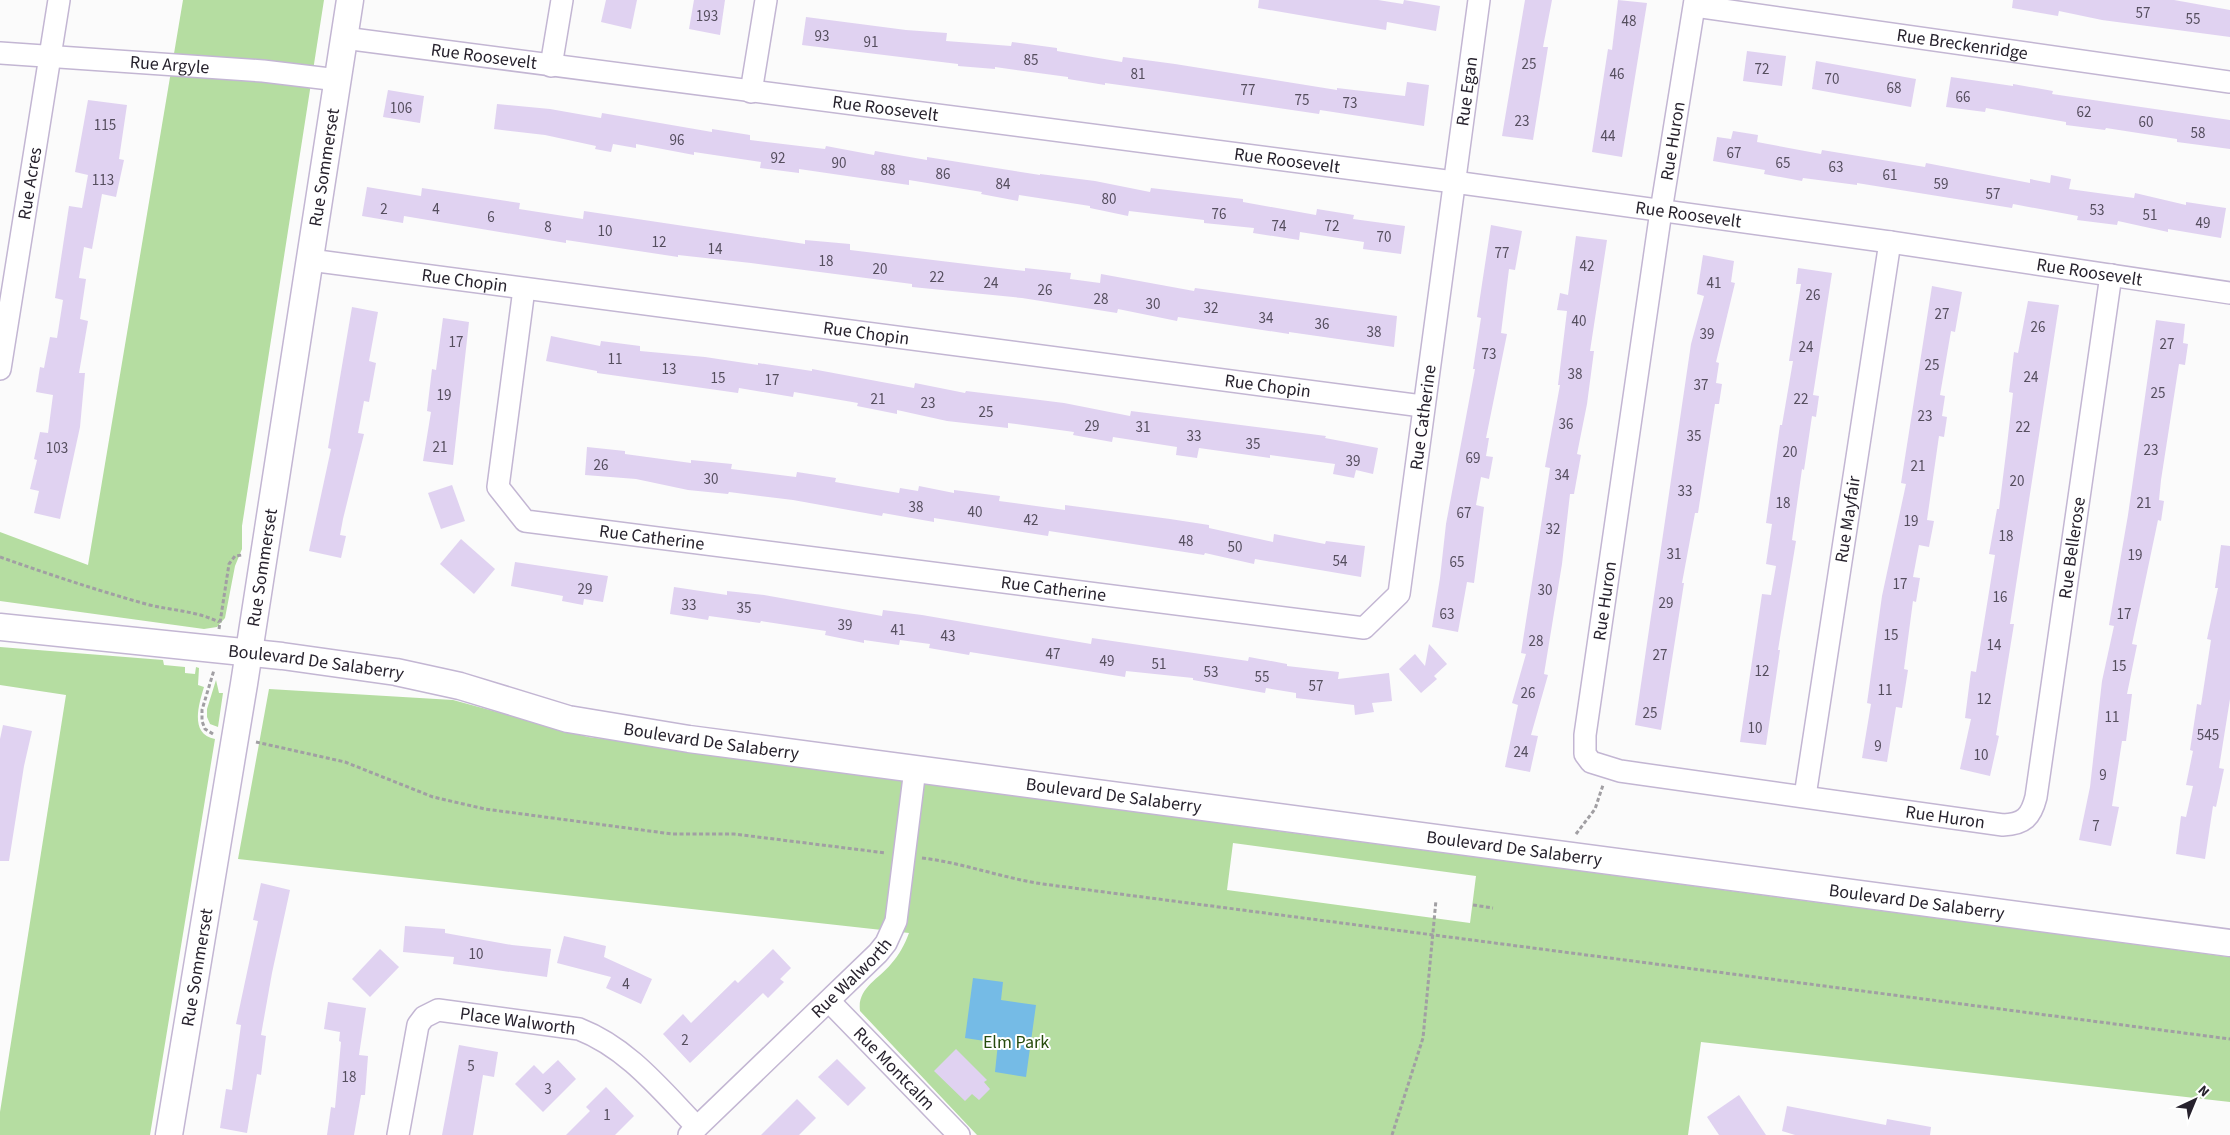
<svg xmlns="http://www.w3.org/2000/svg" width="2230" height="1135" font-family="'Source Sans 3',sans-serif">
	<style>
		.green { fill: #b5dda1; fill-rule: evenodd }
		.water { fill: #75bbe6 }
		.building { fill: #e0d2f1 }
		.lines { fill: none; stroke-linecap: round; stroke-linejoin: round }
		.minor-casing { stroke: #c3b6d3; stroke-width: 24 }
		.tertiary-casing { stroke: #c3b6d3; stroke-width: 29 }
		.path { stroke: #a19fa3; stroke-width: 3; stroke-dasharray: 4 2.5; stroke-linecap: butt }
		.minor { stroke: #fff; stroke-width: 21 }
		.tertiary { stroke: #fff; stroke-width: 26 }
		.labels { text-anchor: middle; dominant-baseline: central; stroke-width: 4; stroke-linejoin: round; paint-order: stroke }
		.number-label { font-size: 15px; fill: #554e5e }
		.street-label { font-size: 18px; fill: #27222d; stroke: #fff }
		.park-label { font-size: 18px; fill: #264b0c; stroke: #fff }
	</style>
	<rect width="100%" height="100%" fill="#fbfbfb"/>
	<g class="green">
		<path d="M183,0H324L242,526V549L235,566L225,618L217,627L204,629L0,601V532L88,565Z"/>
		<path d="M0,647L163,660L164,665L185,667V673L195,674L196,667L199,668L198,685L204,687C199,704 189,734 215,739L150,1135H0V1112L66,695L0,685Z"/>
		<path d="M216,680L219,693H223L218,727L210,724L207,717V709Z"/>
		<path d="M269,689L453,700L588,737L961,784L1233,825L2230,957V1102L1701,1042L1688,1135H977L860,1011C857,988 878,980 891,964C899,955 905,944 909,933L238,859ZM1233,843L1476,876L1470,923L1227,890Z"/>
	</g>
	<path class="water" d="M973,978L1003,982L1001,1000L1036,1005L1026,1077L995,1072L998,1043L965,1038Z"/>
	<g class="building">
		<path d="M606,0H637L631,29L601,22Z"/>
		<path d="M694,0H725L720,35L689,29Z"/>
		<path d="M1259,0H1378L1403,4L1404,0L1440,6L1436,31L1387,22L1386,30L1258,8Z"/>
		<path d="M1525,0H1552L1543,47H1548L1533,140L1502,136Z"/>
		<path d="M1618,0L1647,3L1622,157L1592,152L1608,49L1612,50Z"/>
		<path d="M2013,0H2174L2230,10V37L2102,20L2059,11L2058,16L2012,8Z"/>
		<path d="M806,17L906,30L947,33L946,41L1011,46L1012,42L1057,48V51L1122,62L1123,57L1175,64L1337,90V88L1405,96L1407,82L1429,85L1424,126L1320,110L1319,114L1156,90L1105,83V85L1068,79V77L995,67V69L958,66V64L802,45Z"/>
		<path d="M1747,51L1786,56L1782,86L1743,81Z"/>
		<path d="M1816,61L1916,79L1911,107L1812,89Z"/>
		<path d="M1951,77L2013,86V84L2053,91L2052,94L2230,120V149L2177,142V139L2106,128L2105,130L2066,125V122L1986,108L1985,112L1946,107Z"/>
		<path d="M388,90L424,96L420,123L383,117Z"/>
		<path d="M88,100L127,105L119,159L124,160L116,197L102,194L92,249L84,247L79,278L86,279L80,319L88,321L79,373H85L80,427L60,519L34,513L39,491L30,489L37,460L34,459L40,432L48,433L53,395L36,392L40,367L44,368L50,337L57,338L63,300L55,298L69,206L82,208L88,175L75,172Z"/>
		<path d="M497,104L550,109L601,118L602,113L712,132V129L750,135V140L825,149L826,146L874,155L875,151L927,160V157L1040,175V174L1095,181L1150,192L1151,188L1243,199V202L1316,215L1317,209L1354,215L1353,219L1405,226L1401,254L1363,249L1364,242L1300,232L1299,240L1253,233L1254,228L1204,223V220L1129,211L1128,216L1090,208V206L1019,195L1018,201L981,194L982,192L909,180V185L799,169V173L760,168L761,162L694,152V155L636,144V148L613,144L611,152L595,149L596,146L545,135L494,129Z"/>
		<path d="M1733,131L1758,135L1757,142L1821,154L1822,150L1925,167L1926,163L2030,183V179L2050,183L2051,175L2071,179L2069,189L2134,198L2135,193L2186,205V202L2226,208L2221,238L2168,229V232L2118,221L2117,225L2077,220L2078,216L2013,204L2012,208L1857,183V185L1803,178L1802,181L1764,174L1765,170L1713,161L1717,137L1731,139Z"/>
		<path d="M367,187L421,196L422,188L520,203L519,209L583,219L584,211L805,244V240L850,244V250L1025,271V268L1071,273L1070,279L1100,283L1101,274L1194,291L1195,288L1397,316L1394,347L1289,332V334L1178,317L1177,321L1118,309L1117,313L1022,298L912,287V284L751,263L678,255V257L566,240V243L404,216L403,223L362,216Z"/>
		<path d="M1491,225L1522,231L1515,270L1509,269L1501,333L1507,334L1486,438H1489L1486,456L1493,457L1489,479L1481,477L1476,505L1484,507L1474,583L1467,582L1458,632L1432,627L1440,578L1446,524L1475,369H1473L1481,318L1477,317Z"/>
		<path d="M1576,236L1607,240L1590,351H1594L1587,404L1577,454L1581,455L1574,494H1570L1562,564L1544,674L1548,675L1531,735L1538,736L1530,772L1505,767L1518,705L1512,703L1526,654L1521,653L1550,468L1545,467L1560,385H1558L1567,311L1557,310L1560,293L1568,295Z"/>
		<path d="M1703,255L1734,261L1731,282L1735,283L1716,362L1719,363L1716,383L1722,384L1719,404H1715L1698,513H1695L1682,583H1684L1661,730L1635,725L1691,344L1704,296L1697,294Z"/>
		<path d="M1798,268L1832,273L1813,395L1819,396L1816,417L1812,416L1804,470L1802,469L1792,540L1796,541L1778,650H1780L1766,745L1740,742L1762,594L1771,595L1776,566L1766,564L1772,524L1766,523L1780,425H1782L1793,361H1789L1801,284H1796Z"/>
		<path d="M1932,286L1962,292L1955,332L1951,331L1940,395L1945,396L1942,416L1947,417L1944,437L1939,436L1927,520L1934,521L1929,547L1919,545L1913,577L1920,578L1916,602L1913,601L1904,669L1908,670L1902,708L1896,707L1887,762L1862,758L1871,704L1867,703L1882,596L1906,484L1901,483Z"/>
		<path d="M2028,301L2059,305L2010,624H2014L1996,735L1999,736L1990,776L1960,769L1971,719L1965,718L1971,671L1976,672L1995,555L1989,554L1997,509H1999L2007,445L2013,393L2009,392L2014,352L2018,353Z"/>
		<path d="M352,307L378,312L369,361L376,363L369,402L364,401L358,433L364,434L343,519L340,535L346,536L341,558L309,551L331,449L328,448Z"/>
		<path d="M443,318L469,322L453,465L423,461L431,412L427,411L432,369L436,370Z"/>
		<path d="M2156,320L2185,324L2183,343L2188,344L2185,365L2179,364L2161,480L2159,500L2164,501L2161,521L2158,520L2132,644L2137,645L2127,694H2132L2126,741H2122L2112,806L2119,807L2111,846L2079,840L2090,787L2102,681L2114,626L2109,625L2128,515Z"/>
		<path d="M551,336L600,346L601,341L640,346V351L705,357L758,365V363L812,371V369L914,388L915,383L965,393L966,391L1064,403L1130,416L1131,411L1326,436L1325,438L1378,448L1373,474L1356,470L1354,478L1333,474L1335,464L1270,455V458L1199,448L1197,458L1176,455L1177,447L1113,437L1112,442L1073,435L1074,432L1008,423V428L947,421L897,410V414L857,406L858,403L794,392L793,397L739,388L738,393L597,373V371L546,361Z"/>
		<path d="M587,447L625,451V454L691,463V460L732,464L731,469L796,477L797,472L836,478L835,482L899,493L900,488L918,491L919,486L954,493V490L1000,496L999,501L1065,510V505L1170,519L1209,525V528L1273,542L1274,534L1325,544L1326,541L1365,546L1361,577L1255,559L1254,564L1205,553L1204,555L1049,531L1048,536L934,518V522L883,513L882,516L793,500L729,492L728,494L688,490L636,479L585,475Z"/>
		<path d="M452,485L465,521L441,529L428,493Z"/>
		<path d="M461,539L495,569L474,594L440,564Z"/>
		<path d="M2221,545L2230,546V699L2219,768L2224,769L2216,807L2213,806L2205,859L2176,854L2181,816L2186,817L2193,786L2186,785L2193,751L2190,750L2197,704L2201,705L2211,640L2207,639L2218,588H2215Z"/>
		<path d="M515,562L608,576L603,602L584,599L583,605L562,601L563,596L511,586Z"/>
		<path d="M674,587L727,595V591L764,595L882,616L883,610L922,615L1091,644L1092,638L1248,661L1249,657L1287,664V666L1339,672L1338,679L1389,673L1392,701L1372,703L1374,712L1355,715L1354,705L1296,698V693L1266,688L1265,693L1193,680V678L1126,671L1125,677L970,652L969,655L929,648L930,644L900,640L899,645L864,640V643L825,635L826,631L761,621L760,623L709,616L708,620L670,614Z"/>
		<path d="M1429,644L1447,664L1434,676L1437,679L1421,693L1399,669L1415,654L1425,666Z"/>
		<path d="M3,725L32,731L24,766L9,861H0V739Z"/>
		<path d="M261,883L290,890L272,973L261,1035L266,1036L261,1075L257,1074L247,1133L220,1128L226,1089L232,1090L241,1025L236,1024L258,921L253,920Z"/>
		<path d="M405,926L445,929V933L512,945L551,949L547,977L453,964L454,957L403,952Z"/>
		<path d="M564,936L606,946L604,957L652,979L641,1004L606,988L611,977L557,963Z"/>
		<path d="M380,949L399,967L370,997L352,979Z"/>
		<path d="M773,949L791,968L780,979L784,982L768,998L763,993L690,1063L663,1034L683,1014L691,1023L735,980L738,983Z"/>
		<path d="M328,1002L366,1008L359,1055L368,1056L365,1095H361L354,1135H327L331,1107L335,1108L341,1042L339,1041L340,1032L324,1029Z"/>
		<path d="M459,1045L498,1052L494,1077L483,1075L473,1135H442Z"/>
		<path d="M956,1049L987,1080L984,1082L990,1089L979,1100L972,1094L965,1101L934,1071Z"/>
		<path d="M837,1059L866,1088L848,1106L818,1077Z"/>
		<path d="M558,1060L576,1079L543,1112L515,1084L534,1065L543,1074Z"/>
		<path d="M606,1087L634,1116L615,1135H566L590,1111L586,1107Z"/>
		<path d="M1739,1095L1766,1135H1719L1707,1117Z"/>
		<path d="M797,1099L816,1118L799,1135H761Z"/>
		<path d="M1787,1106L1886,1125L1887,1119L1931,1127L1930,1135H1795L1782,1131Z"/>
	</g>
	<g class="lines">
		<g class="minor-casing">
			<g id="minor">
				<path id="s1" d="M1695,0L1661,211L1585,735V754L1591,762L1620,771L2003,825C2024,824 2031,817 2036,797L2111,275"/>
				<path id="s2" d="M1695,6L2230,82"/>
				<path id="s3" d="M344,38L1454,182L1890,242L2230,293"/>
				<path id="s4" d="M0,53L263,71L338,80"/>
				<path d="M551,66L562,0"/>
				<path d="M751,92L766,0"/>
				<path id="s5" d="M310,260L1422,406"/>
				<path id="s6" d="M524,289L498,487L525,521L1364,628L1399,594L1479,0"/>
				<path id="s7" d="M0,369L59,0"/>
				<path id="s8" d="M1805,796L1890,242"/>
				<path id="s9" d="M829,1001L959,1135"/>
				<path id="s10" d="M398,1135L418,1025L424,1017L438,1010L579,1029C628,1048 661,1090 697,1127"/>
				<path id="s11" d="M689,1135L878,953L886,943L896,921L915,769"/>
			</g>
		</g>
		<g class="tertiary-casing">
			<g id="tertiary">
				<path id="s12" d="M0,627L282,656L396,672L460,686L568,719L689,739L2230,943"/>
				<path id="s13" d="M169,1135L244,684L350,0"/>
			</g>
		</g>
		<g class="path">
			<path d="M0,557C48,574 96,590 146,604C172,611 194,610 219,622"/>
			<path d="M219,629L229,564L235,556L242,555"/>
			<path d="M213,734L205,729L202,721V710L214,670"/>
			<path d="M256,742L345,762L433,797L485,809L672,834H734L886,853"/>
			<path d="M1576,834L1595,809L1603,785"/>
			<path d="M922,858C964,863 1002,878 1043,884L2230,1039"/>
			<path d="M1473,905L1493,908"/>
			<path d="M1392,1135L1423,1038L1436,900"/>
		</g>
		<use href="#minor" class="minor"/>
		<use href="#tertiary" class="tertiary"/>
	</g>
	<g class="labels">
		<g class="number-label">
			<text x="2143" y="13">57</text>
			<text x="707" y="16">193</text>
			<text x="2193" y="19">55</text>
			<text x="1629" y="21">48</text>
			<text x="822" y="36">93</text>
			<text x="871" y="42">91</text>
			<text x="1031" y="60">85</text>
			<text x="1529" y="64">25</text>
			<text x="1762" y="69">72</text>
			<text x="1138" y="74">81</text>
			<text x="1617" y="74">46</text>
			<text x="1832" y="79">70</text>
			<text x="1894" y="88">68</text>
			<text x="1248" y="90">77</text>
			<text x="1963" y="97">66</text>
			<text x="1302" y="100">75</text>
			<text x="1350" y="103">73</text>
			<text x="401" y="108">106</text>
			<text x="2084" y="112">62</text>
			<text x="1522" y="121">23</text>
			<text x="2146" y="122">60</text>
			<text x="105" y="125">115</text>
			<text x="2198" y="133">58</text>
			<text x="1608" y="136">44</text>
			<text x="677" y="140">96</text>
			<text x="1734" y="153">67</text>
			<text x="778" y="158">92</text>
			<text x="839" y="163">90</text>
			<text x="1783" y="163">65</text>
			<text x="1836" y="167">63</text>
			<text x="888" y="170">88</text>
			<text x="943" y="174">86</text>
			<text x="1890" y="175">61</text>
			<text x="103" y="180">113</text>
			<text x="1003" y="184">84</text>
			<text x="1941" y="184">59</text>
			<text x="1993" y="194">57</text>
			<text x="1109" y="199">80</text>
			<text x="384" y="209">2</text>
			<text x="436" y="209">4</text>
			<text x="2097" y="210">53</text>
			<text x="1219" y="214">76</text>
			<text x="2150" y="215">51</text>
			<text x="491" y="217">6</text>
			<text x="2203" y="223">49</text>
			<text x="1279" y="226">74</text>
			<text x="1332" y="226">72</text>
			<text x="548" y="227">8</text>
			<text x="605" y="231">10</text>
			<text x="1384" y="237">70</text>
			<text x="659" y="242">12</text>
			<text x="715" y="249">14</text>
			<text x="1502" y="253">77</text>
			<text x="826" y="261">18</text>
			<text x="1587" y="266">42</text>
			<text x="880" y="269">20</text>
			<text x="937" y="277">22</text>
			<text x="991" y="283">24</text>
			<text x="1714" y="283">41</text>
			<text x="1045" y="290">26</text>
			<text x="1813" y="295">26</text>
			<text x="1101" y="299">28</text>
			<text x="1153" y="304">30</text>
			<text x="1211" y="308">32</text>
			<text x="1942" y="314">27</text>
			<text x="1266" y="318">34</text>
			<text x="1579" y="321">40</text>
			<text x="1322" y="324">36</text>
			<text x="2038" y="327">26</text>
			<text x="1374" y="332">38</text>
			<text x="1707" y="334">39</text>
			<text x="456" y="342">17</text>
			<text x="2167" y="344">27</text>
			<text x="1806" y="347">24</text>
			<text x="1489" y="354">73</text>
			<text x="615" y="359">11</text>
			<text x="1932" y="365">25</text>
			<text x="669" y="369">13</text>
			<text x="1575" y="374">38</text>
			<text x="2031" y="377">24</text>
			<text x="718" y="378">15</text>
			<text x="772" y="380">17</text>
			<text x="1701" y="385">37</text>
			<text x="2158" y="393">25</text>
			<text x="444" y="395">19</text>
			<text x="878" y="399">21</text>
			<text x="1801" y="399">22</text>
			<text x="928" y="403">23</text>
			<text x="986" y="412">25</text>
			<text x="1925" y="416">23</text>
			<text x="1566" y="424">36</text>
			<text x="1092" y="426">29</text>
			<text x="1143" y="427">31</text>
			<text x="2023" y="427">22</text>
			<text x="1194" y="436">33</text>
			<text x="1694" y="436">35</text>
			<text x="1253" y="444">35</text>
			<text x="440" y="447">21</text>
			<text x="57" y="448">103</text>
			<text x="2151" y="450">23</text>
			<text x="1790" y="452">20</text>
			<text x="1473" y="458">69</text>
			<text x="1353" y="461">39</text>
			<text x="601" y="465">26</text>
			<text x="1918" y="466">21</text>
			<text x="1562" y="475">34</text>
			<text x="711" y="479">30</text>
			<text x="2017" y="481">20</text>
			<text x="1685" y="491">33</text>
			<text x="1783" y="503">18</text>
			<text x="2144" y="503">21</text>
			<text x="916" y="507">38</text>
			<text x="975" y="512">40</text>
			<text x="1464" y="513">67</text>
			<text x="1031" y="520">42</text>
			<text x="1911" y="521">19</text>
			<text x="1553" y="529">32</text>
			<text x="2006" y="536">18</text>
			<text x="1186" y="541">48</text>
			<text x="1235" y="547">50</text>
			<text x="1674" y="554">31</text>
			<text x="2135" y="555">19</text>
			<text x="1340" y="561">54</text>
			<text x="1457" y="562">65</text>
			<text x="1900" y="584">17</text>
			<text x="585" y="589">29</text>
			<text x="1545" y="590">30</text>
			<text x="2000" y="597">16</text>
			<text x="1666" y="603">29</text>
			<text x="689" y="605">33</text>
			<text x="744" y="608">35</text>
			<text x="1447" y="614">63</text>
			<text x="2124" y="614">17</text>
			<text x="845" y="625">39</text>
			<text x="898" y="630">41</text>
			<text x="1891" y="635">15</text>
			<text x="948" y="636">43</text>
			<text x="1536" y="641">28</text>
			<text x="1994" y="645">14</text>
			<text x="1053" y="654">47</text>
			<text x="1660" y="655">27</text>
			<text x="1107" y="661">49</text>
			<text x="1159" y="664">51</text>
			<text x="2119" y="666">15</text>
			<text x="1762" y="671">12</text>
			<text x="1211" y="672">53</text>
			<text x="1262" y="677">55</text>
			<text x="1316" y="686">57</text>
			<text x="1885" y="690">11</text>
			<text x="1528" y="693">26</text>
			<text x="1984" y="699">12</text>
			<text x="1650" y="713">25</text>
			<text x="2112" y="717">11</text>
			<text x="1755" y="728">10</text>
			<text x="2208" y="735">545</text>
			<text x="1878" y="746">9</text>
			<text x="1521" y="752">24</text>
			<text x="1981" y="755">10</text>
			<text x="2103" y="775">9</text>
			<text x="2096" y="826">7</text>
			<text x="476" y="954">10</text>
			<text x="626" y="984">4</text>
			<text x="685" y="1040">2</text>
			<text x="471" y="1066">5</text>
			<text x="349" y="1077">18</text>
			<text x="548" y="1089">3</text>
			<text x="607" y="1115">1</text>
		</g>
		<g class="street-label">
			<text stroke="none"><textPath href="#s2" startOffset="270">Rue Breckenridge</textPath></text>
			<text stroke="none"><textPath href="#s3" startOffset="141">Rue Roosevelt</textPath></text>
			<text stroke="none"><textPath href="#s4" startOffset="170">Rue Argyle</textPath></text>
			<text stroke="none"><textPath href="#s6" startOffset="1645">Rue Egan</textPath></text>
			<text stroke="none"><textPath href="#s3" startOffset="546">Rue Roosevelt</textPath></text>
			<text transform="translate(1673 141) rotate(-81)">Rue Huron</text>
			<text stroke="none"><textPath href="#s3" startOffset="951">Rue Roosevelt</textPath></text>
			<text stroke="none"><textPath href="#s13" startOffset="980">Rue Sommerset</textPath></text>
			<text stroke="none"><textPath href="#s7" startOffset="188">Rue Acres</textPath></text>
			<text stroke="none"><textPath href="#s3" startOffset="1356">Rue Roosevelt</textPath></text>
			<text stroke="none"><textPath href="#s3" startOffset="1761">Rue Roosevelt</textPath></text>
			<text stroke="none"><textPath href="#s5" startOffset="156">Rue Chopin</textPath></text>
			<text stroke="none"><textPath href="#s5" startOffset="561">Rue Chopin</textPath></text>
			<text stroke="none"><textPath href="#s5" startOffset="966">Rue Chopin</textPath></text>
			<text stroke="none"><textPath href="#s6" startOffset="1316">Rue Catherine</textPath></text>
			<text stroke="none"><textPath href="#s8" startOffset="280">Rue Mayfair</textPath></text>
			<text stroke="none"><textPath href="#s6" startOffset="371">Rue Catherine</textPath></text>
			<text stroke="none"><textPath href="#s1" startOffset="1489">Rue Bellerose</textPath></text>
			<text stroke="none"><textPath href="#s13" startOffset="575">Rue Sommerset</textPath></text>
			<text stroke="none"><textPath href="#s6" startOffset="776">Rue Catherine</textPath></text>
			<text transform="translate(1605 601) rotate(-82)">Rue Huron</text>
			<text stroke="none"><textPath href="#s12" startOffset="318">Boulevard De Salaberry</textPath></text>
			<text stroke="none"><textPath href="#s12" startOffset="722">Boulevard De Salaberry</textPath></text>
			<text stroke="none"><textPath href="#s12" startOffset="1128">Boulevard De Salaberry</textPath></text>
			<text stroke="none"><textPath href="#s1" startOffset="1131">Rue Huron</textPath></text>
			<text stroke="none"><textPath href="#s12" startOffset="1532">Boulevard De Salaberry</textPath></text>
			<text stroke="none"><textPath href="#s12" startOffset="1938">Boulevard De Salaberry</textPath></text>
			<text stroke="none"><textPath href="#s13" startOffset="170">Rue Sommerset</textPath></text>
			<text stroke="none"><textPath href="#s11" startOffset="226">Rue Walworth</textPath></text>
			<text stroke="none"><textPath href="#s10" startOffset="218">Place Walworth</textPath></text>
			<text stroke="none"><textPath href="#s9" startOffset="94">Rue Montcalm</textPath></text>
		</g>
		<g class="park-label">
			<text x="1016" y="1042">Elm Park</text>
		</g>
	</g>
	<g transform="translate(2195 1100) rotate(44)" stroke="#ffffff" stroke-width="4" paint-order="stroke">
	<path d="M0-4L9 19L0 12L-9 19Z" fill="#27222d"/>
	<text y="-8" font-size="14" font-weight="bold" text-anchor="middle" fill="#27222d">N</text>
	</g>
</svg>
